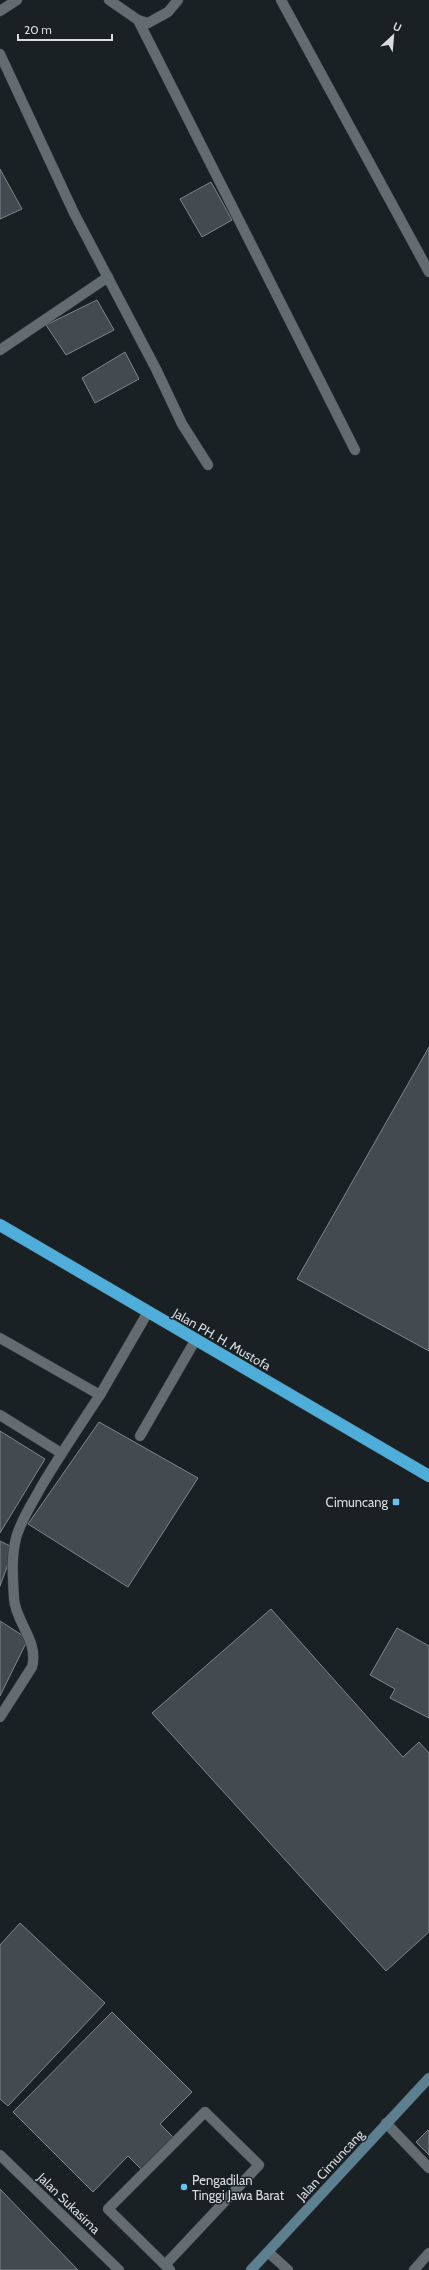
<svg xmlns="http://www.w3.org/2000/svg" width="429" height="2270" font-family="Cabin,sans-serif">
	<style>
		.building { fill: #434b50; stroke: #7d868b }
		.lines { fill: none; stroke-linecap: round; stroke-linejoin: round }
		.lane-casing { stroke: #373d40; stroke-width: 11 }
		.street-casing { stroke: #373d40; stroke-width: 11 }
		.secondary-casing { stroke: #373d40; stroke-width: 11 }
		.highway-casing { stroke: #373d40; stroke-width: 13 }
		.lane { stroke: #636d71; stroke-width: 10 }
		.street { stroke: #636d71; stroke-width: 10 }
		.secondary { stroke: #5d8090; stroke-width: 10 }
		.highway { stroke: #4eaed9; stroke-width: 12 }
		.poi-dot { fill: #67c4ef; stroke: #1a2125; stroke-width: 1.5 }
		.labels { text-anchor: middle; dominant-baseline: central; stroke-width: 3; stroke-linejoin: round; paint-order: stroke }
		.street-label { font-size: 13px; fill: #d7dcdf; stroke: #1a2125 }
		.poi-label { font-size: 13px; fill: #d7dcdf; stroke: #1a2125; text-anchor: end }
	</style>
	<rect width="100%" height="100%" fill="#1a2125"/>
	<g class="building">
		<path d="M0,169L22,209L0,219Z"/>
		<path d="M211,182L232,220L202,237L180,199Z"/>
		<path d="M97,300L114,330L66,355L46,325Z"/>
		<path d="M125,352L139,379L95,403L82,378Z"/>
		<path d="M429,1047V1351L297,1279Z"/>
		<path d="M99,1422L198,1478L128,1587L28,1524Z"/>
		<path d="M0,1431L45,1459L0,1533Z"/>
		<path d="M0,1541L14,1548L0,1586Z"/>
		<path d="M271,1609L403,1757L419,1742L429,1753V1932L386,1971L152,1713Z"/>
		<path d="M0,1621L28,1639L0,1696Z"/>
		<path d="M397,1628L429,1646V1718L390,1698L395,1689L370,1675Z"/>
		<path d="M20,1923L105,2003L8,2106L0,2099V1945Z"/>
		<path d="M112,2012L192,2092L160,2124L175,2139L143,2171L128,2156L93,2192L13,2112Z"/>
		<path d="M428,2130L429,2132V2155L416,2142Z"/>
		<path d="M0,2189L78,2270H0Z"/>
	</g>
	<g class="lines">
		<g class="lane-casing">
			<g id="lane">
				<path d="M0,1338L100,1395C80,1425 60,1455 41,1487C32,1504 21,1520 16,1538C11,1558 13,1579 14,1599C16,1623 39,1641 32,1667L0,1717"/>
				<path d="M100,1395L148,1312"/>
				<path d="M0,1415L61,1453"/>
				<path d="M140,1436L196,1339"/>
				<path d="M386,2123L429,2168"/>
				<path d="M268,2252L288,2270"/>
				<path d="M165,2265L108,2209L205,2112L259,2165L165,2265L170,2270"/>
				<path d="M414,2270L429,2253"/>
			</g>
		</g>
		<g class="street-casing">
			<g id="street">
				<path d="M109,0L138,20L148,23L168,12L178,0"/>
				<path d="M281,0L429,272"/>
				<path d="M0,11L17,0"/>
				<path d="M138,20L355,450"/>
				<path d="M0,54L74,213L156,369L182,424L208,465"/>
				<path d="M0,350L108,277"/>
				<path d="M0,2155L119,2270"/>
			</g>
		</g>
		<g class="secondary-casing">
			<path id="secondary" d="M251,2270L429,2078"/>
		</g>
		<g class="highway-casing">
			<path id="highway" d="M0,1225L429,1476"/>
		</g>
		<use href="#lane" class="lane"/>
		<use href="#street" class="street"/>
		<use href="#secondary" class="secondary"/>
		<use href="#highway" class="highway"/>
	</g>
	<g class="poi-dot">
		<rect x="392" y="1498" width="8" height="8" rx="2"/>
		<circle cx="184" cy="2187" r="4"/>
	</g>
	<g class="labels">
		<g class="street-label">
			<text transform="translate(222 1339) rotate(30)">Jalan PH. H. Mustofa</text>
			<text transform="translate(330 2165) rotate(-47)">Jalan Cimuncang</text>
			<text transform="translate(69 2203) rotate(44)">Jalan Sukasirna</text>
		</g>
		<g class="poi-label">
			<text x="388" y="1502">Cimuncang</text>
			<text x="192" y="2180" text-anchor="start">Pengadilan<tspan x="192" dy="15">Tinggi Jawa Barat</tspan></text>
		</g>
	</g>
	<g transform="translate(393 36) rotate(26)" stroke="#1a2125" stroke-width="3" paint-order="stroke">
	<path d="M0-3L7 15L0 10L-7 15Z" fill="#d7dcdf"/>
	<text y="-6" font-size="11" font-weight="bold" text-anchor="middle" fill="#d7dcdf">U</text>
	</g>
	<path d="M18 34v6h94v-6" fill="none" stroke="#d7dcdf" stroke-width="2"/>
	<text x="24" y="34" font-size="12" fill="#d7dcdf" stroke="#1a2125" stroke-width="3" paint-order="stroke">20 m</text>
</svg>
